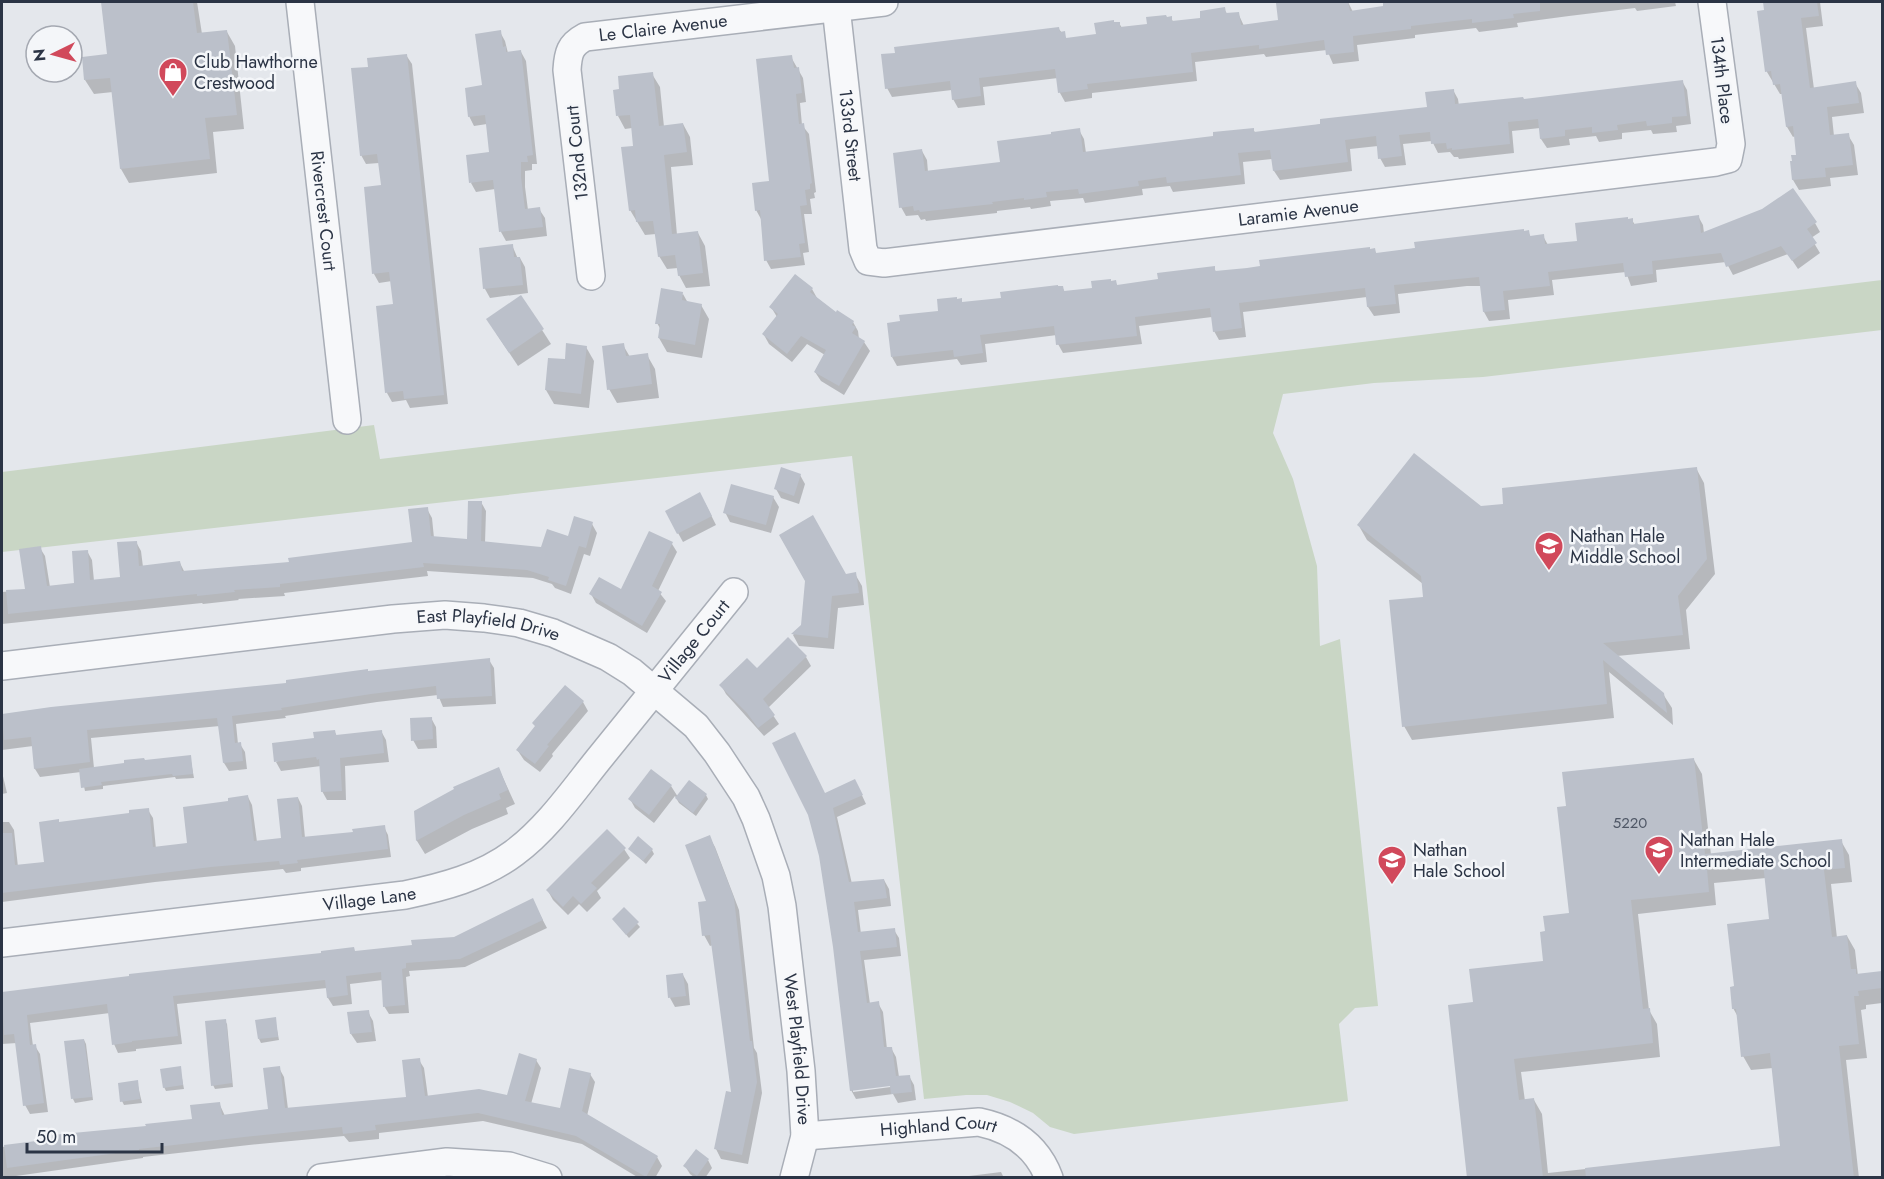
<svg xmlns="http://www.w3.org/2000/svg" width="1884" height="1179" font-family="Jost,sans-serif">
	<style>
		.green { fill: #c9d6c5 }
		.shadow { fill: #0003; fill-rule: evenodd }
		.building { fill: #bbc0ca }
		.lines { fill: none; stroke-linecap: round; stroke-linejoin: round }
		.minor-casing { stroke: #a9aeb7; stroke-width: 30 }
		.minor { stroke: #f7f8fa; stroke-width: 27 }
		.labels { text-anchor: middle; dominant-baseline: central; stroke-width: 5; stroke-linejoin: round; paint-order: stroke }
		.number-label { font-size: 15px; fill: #4f5766 }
		.street-label { font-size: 18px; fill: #2b3445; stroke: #f4f6f9 }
		.poi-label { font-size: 18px; fill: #2b3445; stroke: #f4f6f9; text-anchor: start }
	</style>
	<rect width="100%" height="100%" fill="#e4e7ec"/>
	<path class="green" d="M1882,280V330L1483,377L1374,383L1283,394L1273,433L1293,479L1317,566L1320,646L1340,639L1378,1006L1355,1008L1339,1024L1348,1101L1074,1134L1050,1127L1033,1113L1010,1102L987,1095H966L924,1099L852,456L2,552V472L374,425L380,459Z"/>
	<g class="shadow">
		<path d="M103,2H197L202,34L227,32L235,46L244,129L213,132L217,173L129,183L121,169L113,92L94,94L85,80L108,56Z"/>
		<path d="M1293,2H1348L1353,12L1385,8L1384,2H1675L1676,6L1637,11L1635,8L1569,16L1517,23L1518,27L1479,32L1476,28L1415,35V38L1357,45L1359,61L1333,64L1327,50L1266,57L1264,54L1195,62L1197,81L1092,93V98L1065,102L1060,93L1058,78L983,87L985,105L958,108L953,99L952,90L892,97L887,88L1058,28L1068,40L1097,36L1119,23L1122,28L1149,25L1167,18H1171L1174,23L1202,19L1224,9L1228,15L1238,13L1244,26L1279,22L1277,4Z"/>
		<path d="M1765,2H1820L1823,26L1806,28L1814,89L1855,83L1861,93L1864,113L1832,117L1834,136L1848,135L1854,145L1858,175L1830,178L1831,186L1799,190L1793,180L1791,162L1798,156L1795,136L1793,137L1787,127L1783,94H1780L1767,72Z"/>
		<path d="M500,32L505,41L508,53L521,52L526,61L537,164H532V170L525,171V187L528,210L539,209L545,218L547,236L506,241L501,232L495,189L476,192L471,183L491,154L487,124L474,126L469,116L483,87Z"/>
		<path d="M406,55L412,64L448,404L410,408L406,400L392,402L387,393L395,305L392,281L379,283L374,274L365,188L382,186L379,163L366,164L361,155L369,68Z"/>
		<path d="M791,57L803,78L806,102L800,103L802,125L809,134L816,192L814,193L815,198L810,199L812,214H804L809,252L803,253L805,265L771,269L766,260L761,219L756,210L771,182Z"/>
		<path d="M652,74L660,87L664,127L683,124L690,137L693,165L671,167L677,235L698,233L705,246L710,286L686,288L679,275L678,268L667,269L659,256L656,234L645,235L630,210L635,147L632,128L625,129L618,116Z"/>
		<path d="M1682,81L1687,90L1691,124L1676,126L1677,132L1653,134L1651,130L1622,133V139L1599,142L1596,136L1569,139L1570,145L1547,148L1541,139L1540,128L1512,131L1514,153L1459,159L1458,157H1454L1450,152L1438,153L1432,141L1403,144L1406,165L1385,167L1380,158L1378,146L1350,149L1352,171L1280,180L1274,171L1273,159L1243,162L1245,184L1173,192L1170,186L1142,189L1143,195L1085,203L1083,198L1050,201L1051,206L1031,209L1030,207L997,211V213L926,221L925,219L921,220L918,215L906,216L901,207L922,151L927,160L928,172L1001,163L1079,130L1084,139L1086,153L1215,137L1253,129L1256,134L1428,108L1453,90L1458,99L1459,106L1524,101Z"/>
		<path d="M1698,216L1703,225L1704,233L1815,223L1820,232L1811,238L1820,253L1798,269L1788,254L1733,275L1726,262L1656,270L1657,282L1631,286L1626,272L1552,280L1554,295L1508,300L1510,319L1489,321L1484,312L1481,286H1467L1398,294L1400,313L1374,316L1368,307L1367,297L1243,312L1246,337L1219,340L1214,331L1212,317L1139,326L1142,344L1063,353L1058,344L1057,335L985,344L987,362L961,365L957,359L897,366L892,357L940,312L957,300H961L963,304L1003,299L1062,287L1065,292L1093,289L1115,282L1118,286L1145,283L1214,267L1216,272L1247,269L1370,251L1374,250L1377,254L1528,232L1531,237L1543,236L1548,245L1579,242L1628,220H1632L1635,225Z"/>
		<path d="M512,245L518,259L520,258L525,267L528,293L490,298L485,289L480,249Z"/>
		<path d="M812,289L817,298L836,314L853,322L858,331L859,339L864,342L870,351L844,395L821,381L815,372L825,355L807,344L792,362L769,344L764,335L777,317L771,307Z"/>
		<path d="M683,294L688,303L701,305L709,319L702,358L667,352L659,338L661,330L657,323Z"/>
		<path d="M521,297L551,344L518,366L496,333Z"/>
		<path d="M623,345L630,357L647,355L655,369L659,398L617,403L609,389Z"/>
		<path d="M586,347L594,361L589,408L554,404L546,390L566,361Z"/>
		<path d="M1696,468L1704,483L1715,574L1686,610L1690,649L1617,656L1663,694L1672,708L1673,725L1609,672L1614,718L1412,740L1404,726L1425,598L1423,584L1367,540L1359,526L1505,505Z"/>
		<path d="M800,475L805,484L799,504L781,498L776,489Z"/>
		<path d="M773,497L779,507L771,533L730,522L725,512Z"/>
		<path d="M481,502L486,511L485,543L542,548L569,538L592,524L597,533L590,556L584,554L571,594L555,588L552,584L533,578L427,571L428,576L284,593L285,596L238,599L239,600L203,604L202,603L2,624V592L27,590L40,548L45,556L50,587L76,584L87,551L92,560L94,581L121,578L136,542L141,551L143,567L180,563L185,573L291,563L413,544L427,509L432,518L434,538L468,540Z"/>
		<path d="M705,503L716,525L683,542L678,533Z"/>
		<path d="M650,533L672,544L677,552L658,591L666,601L647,633L596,603L591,594L622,591Z"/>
		<path d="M855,574L862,586L864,605L838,608L834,649L799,646L793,635L845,575Z"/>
		<path d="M806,657L811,666L768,708L779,724L764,736L726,694L721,685L757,670Z"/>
		<path d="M489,660L494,668L496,704L443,707L438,695L377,702L285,716L286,718L236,724L238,744H240L245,752L247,769L229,771L224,763L220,726L91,738L94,768L190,756L194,778L176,779L175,777L103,786V789L85,791L81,772L40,777L35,769L33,746L2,750V715L241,690L369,673Z"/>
		<path d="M565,687L583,702L588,711L552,754L553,756L540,772L524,760L518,751Z"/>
		<path d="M431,718L436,727L437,748L418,749L413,740Z"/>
		<path d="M334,731L337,736L381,731L386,740L389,762L345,766L346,800H327L322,791L321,766L281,771L276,762Z"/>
		<path d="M1694,760L1702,774L1711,855L1841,841L1849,855L1852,882L1831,884L1837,938L1847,936L1855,950L1858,976L1882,973V1003L1866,1005V1009L1861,1010L1867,1058L1846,1060L1859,1178H1468L1475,1004L1544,963L1547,933L1571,914L1567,807ZM1766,878L1771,921L1735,988L1733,1008L1738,1017L1743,1056L1751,1070L1773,1068L1782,1148L1548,1173L1542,1114L1534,1100L1525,1101L1521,1072L1660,1057L1657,1024L1649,1010L1638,914L1716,905L1714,883Z"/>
		<path d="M499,769L515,804L506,808L508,814L472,829L425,854L417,841L416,812Z"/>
		<path d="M2,772L7,793L2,794Z"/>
		<path d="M671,786L678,797L706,795L708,799L696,816L679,803L675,796L654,823L635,808L630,799Z"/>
		<path d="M859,789L866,804L837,817L852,884L884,880L889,889L891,906L858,910L861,934L894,930L899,938L901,956L864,960L870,1004L878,1003L883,1012L887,1049L891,1048L896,1057L899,1077L909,1076L914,1085L916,1100L898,1103L893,1094L856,1099L851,1090L825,794ZM897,1083L898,1086L853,1092V1089Z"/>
		<path d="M248,797L252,805L257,842L283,839L298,798L302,806L305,838L354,833L384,827L388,835L391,857L301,868V871L286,873L283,869L155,882L2,902V822H9L14,830L18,867L45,864L60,823L131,815L148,810L153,818L156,849L189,845L230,802Z"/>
		<path d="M709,837L715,847L739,910L754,1048L757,1053L762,1093L748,1164L721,1159L716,1149L733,1094L713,945L710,946L704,935L708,902Z"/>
		<path d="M624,849L630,858L597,891L601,898L587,912L579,904L568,915L553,900L548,891Z"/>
		<path d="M630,849L652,850L654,854L646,864Z"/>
		<path d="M537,909L547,928L465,967L409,971L410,976L406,977L409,1013L389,1014L384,1006L383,980L350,984L352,1004L333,1006L328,998L327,988L177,1004L182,1044L136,1049V1051L118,1053L114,1044L110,1013L30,1023L33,1046H35L40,1054L48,1112L30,1114L25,1105L17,1043L2,1044V994L413,947L454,938Z"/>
		<path d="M624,909L640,927L629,938L614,920Z"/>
		<path d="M683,975L688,984L690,1005L675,1007L670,998Z"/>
		<path d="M368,1012L373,1021L376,1041L357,1043L351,1034Z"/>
		<path d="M275,1019L279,1040L261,1043L259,1039Z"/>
		<path d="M225,1021L227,1024L233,1087L215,1089L213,1085Z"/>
		<path d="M84,1040L86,1044L93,1100L75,1103L73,1099Z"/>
		<path d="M419,1060L424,1068L428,1097H508L536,1060L541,1068L531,1104L561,1110L590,1074L595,1082L587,1116L657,1157L662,1166L655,1178H639L582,1144L483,1121L379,1133V1139L349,1142L344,1136L249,1145L143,1157V1158L2,1178V1147L194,1120L219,1103L225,1116L269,1111L279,1068L284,1077L288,1109L408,1098Z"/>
		<path d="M180,1068L184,1089L166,1091L164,1087Z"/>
		<path d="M137,1082L142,1103L124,1105L122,1101Z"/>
		<path d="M708,1160L712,1168L705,1178H695L690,1174L685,1166Z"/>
		<path d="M1001,1172L1004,1178H953Z"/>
	</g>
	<g class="building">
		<path d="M101,2H193L197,33L227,30L237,115L205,118L210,159L120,169L110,78L84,80L82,57L107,54Z"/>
		<path d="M1284,2H1348L1350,11L1383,6V2H1540V11L1513,14L1514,18L1472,23V19L1411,26V29L1353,36L1354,52L1326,55L1324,40L1259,49V45L1191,53L1193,72L1087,84L1088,89L1058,93L1055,69L979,78L981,96L952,100L950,81L885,89L881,54L895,53L894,47L1059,27L1060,32L1065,31L1066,38L1096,34L1094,23L1114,20V22H1120V27L1147,24L1146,17L1166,15L1167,17L1172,16V21L1200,18V11L1225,7L1226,13L1239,12L1241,25L1278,20L1276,3Z"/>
		<path d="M1763,2H1817L1819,16L1801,18L1810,88L1856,81L1859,103L1827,107L1830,135L1849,133L1853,165L1825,168L1826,177L1792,180L1790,161H1792L1791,155H1796L1793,126L1786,127L1780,84L1773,85L1771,71L1765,72L1757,11L1764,10Z"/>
		<path d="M501,30L503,47L506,46V52L521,50L533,155L527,156L528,162H521V177L525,209L540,207L543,227L499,232L493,180L469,183L466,155L489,152L485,115L468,117L465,88L482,85L475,34Z"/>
		<path d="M407,54L444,395L404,399L403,391L385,393L376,306L393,304L389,272L372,274L364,187L381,185L377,154L360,156L351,68L368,67L367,58Z"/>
		<path d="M792,55L794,68L799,67L802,93L796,94L799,124L804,123L812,183L810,184V189L805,190L807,205L800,206L805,243L799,244L801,257L764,261L760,210L755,211L752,183L769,181L756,59Z"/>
		<path d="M653,72L659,126L683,123L687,152L664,155L672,234L698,231L703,273L678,276L675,255L658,257L653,221L636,222L635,210L629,211L621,147L633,146L630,115L616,116L613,90L619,89L618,76Z"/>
		<path d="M1683,80L1687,116L1672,117V123L1647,126L1646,121L1617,125L1618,130L1592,133V127L1565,130V136L1540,139L1538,119L1508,122L1510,144L1452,150V148L1447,149L1446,143L1431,144L1430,132L1399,135L1402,156L1378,159L1376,136L1345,140L1348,162L1273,171L1270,150L1238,153L1241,175L1167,183L1166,177L1138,181L1139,186L1079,194L1078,189L1046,192L1047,197L1024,200V198L992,202L993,204L920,212L919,210L914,211L913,206L899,208L893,153L922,149L925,171L1000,162L997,141L1051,134V132L1080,128L1083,152L1213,136V132L1254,128V132L1320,124V119L1427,107L1425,92L1454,89L1455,104L1523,97L1524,99Z"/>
		<path d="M1793,188L1817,222L1807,229L1817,243L1792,261L1781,246L1726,267L1721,253L1652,261L1653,274L1625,277L1623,263L1548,272L1550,286L1503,291L1505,310L1483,312L1479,277L1394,285L1396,304L1367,307L1365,288L1239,303L1242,328L1213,332L1210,308L1135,317L1137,336L1056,345L1054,326L980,335L983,353L954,357L953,350L891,357L887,323L900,321L899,315L938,311L937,299L957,297V299L962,298V302L1001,298L1000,292L1058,285V286H1063L1064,291L1092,288L1091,281L1111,279V281L1116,280L1117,285L1158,279L1157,273L1215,266V271L1247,268L1260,266L1259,260L1370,247V249L1375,248L1376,253L1415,248L1414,242L1524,229V231L1529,230L1530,236L1544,234L1545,244L1577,241L1575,223L1628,217V219L1633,218V224L1699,215L1701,233L1762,209Z"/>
		<path d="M513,244L514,257H520L523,285L483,289L479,248Z"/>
		<path d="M795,274L813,288L810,292L836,312L837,310L854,321L852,325L856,327L852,333L865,341L839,386L814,372L826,350L801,336L787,354L762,334L778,314L769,307Z"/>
		<path d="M661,288L683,292L682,300L702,304L695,345L658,338L660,324H655Z"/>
		<path d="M521,295L544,329L509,353L486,319Z"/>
		<path d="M566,343L587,346L581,394L545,390L548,358L565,359Z"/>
		<path d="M624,343L626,356L648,353L652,384L607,390L602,346Z"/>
		<path d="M1414,453L1481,506L1503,504L1502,488L1697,467L1707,559L1678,596L1683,635L1603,643L1664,693L1667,713L1603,660L1607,704L1402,727L1389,600L1423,597L1421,576L1357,525Z"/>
		<path d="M781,467L801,474L794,496L774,489Z"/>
		<path d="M731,484L774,496L766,525L723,513Z"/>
		<path d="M700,492L712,516L677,534L665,511Z"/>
		<path d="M468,501H482L481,541L541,547L547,529L568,536L574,516L593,522L586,548L579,546L566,586L548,580L549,577L527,570L423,563L424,567L280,584V587L234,590L235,592L197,596V594L8,614L6,590L25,589L19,549L41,546L47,586L74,583L72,551L88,550L90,580L120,577L117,542L137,541L139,566L180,561L182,571L289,562L288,558L412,542L408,509L428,507L431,536L467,539Z"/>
		<path d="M813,515L846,574L856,572L859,593L832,596L828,638L791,634L801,625L805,581L779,535Z"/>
		<path d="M649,531L673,542L652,586L662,592L642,626L589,594L599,577L621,589Z"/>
		<path d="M788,637L807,656L763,699L775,715L758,728L747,713L719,685L747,658L757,668Z"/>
		<path d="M490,658L492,696L437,699L436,686L371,694L281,708L282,710L232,716L235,743L241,742L243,761L223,763L217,718L87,730L90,762L34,769L31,737L4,740L2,714L51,707L286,683V680L368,669V671Z"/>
		<path d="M565,685L584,701L547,745L549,746L535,764L516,750L535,726L532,723Z"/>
		<path d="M432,717L433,739L411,741L410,718Z"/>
		<path d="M335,730L336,735L382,730L384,753L340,758L342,791L321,792L319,759L317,760L316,757L274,762L272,743L314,738L313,732Z"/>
		<path d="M795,732L825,793L855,779L863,795L833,808L849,882L884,879L887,898L854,902L858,932L895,928L897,947L860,951L867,1003L879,1001L884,1047H892L896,1076L910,1075L912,1092L891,1094L890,1086L850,1091L833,947L819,856L808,815L772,743Z"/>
		<path d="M191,755L193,774L173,776L172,774L101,782L102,785L81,788L79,769L124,763V760L144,758L145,760Z"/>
		<path d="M1694,758L1705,854L1842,839L1845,868L1824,870L1832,937L1847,935L1851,969H1856V974L1882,971V988L1858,991L1859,996H1854L1859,1044L1839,1046L1854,1178H1586L1585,1168L1780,1146L1770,1053L1741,1057L1736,1009H1732L1730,987L1734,986L1727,924L1769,919L1763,863L1707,869L1709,892L1631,900L1643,1009L1650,1008L1653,1043L1514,1059L1519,1100L1534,1098L1543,1178H1467L1448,1005L1473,1002L1469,969L1543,961L1540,932L1545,931L1543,916L1569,913L1557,807L1566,806L1562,772Z"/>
		<path d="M499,767L508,790L499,794L501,799L464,815L416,841L414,811L454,789L453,787Z"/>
		<path d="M651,769L672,785L649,815L628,799Z"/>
		<path d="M689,780L707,794L693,813L675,798Z"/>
		<path d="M248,795L254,841L281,838L277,799L298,797L302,837L353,832L352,829L385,825L388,849L297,860L298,863L280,865L279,861L211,867L2,893V833H12L15,865L44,862L39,822L59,819V822L129,813V810L149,808L153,847L187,843L183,807L228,801V798Z"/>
		<path d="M607,829L626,848L591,883L597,888L581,904L573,896L563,907L546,890Z"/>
		<path d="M710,835L734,898L750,1041H752L757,1082L742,1155L714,1149L726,1091L731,1092L710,935L702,936L698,902L706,901L685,845Z"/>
		<path d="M638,836L653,849L643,861L628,849Z"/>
		<path d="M533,898L543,920L460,959L406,963V968L402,969L405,1005L383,1007L381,972L346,976L348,995L327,998L325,980L173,996L178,1036L132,1041V1042L112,1045L107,1004L27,1015L30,1045L36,1044L44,1103L23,1106L14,1034L4,1035L2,992L129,976V974L321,953V951L354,947L355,951L412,945L411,940L454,937Z"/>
		<path d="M624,907L639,922L626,935L612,919Z"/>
		<path d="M683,973L686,996L668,998L666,975Z"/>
		<path d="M369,1010L372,1032L350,1034L347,1012Z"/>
		<path d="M276,1017L278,1037L258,1039L255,1020Z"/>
		<path d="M226,1019L232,1083L211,1086L205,1021Z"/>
		<path d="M84,1039L92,1097L71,1099L64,1041Z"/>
		<path d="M519,1053L537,1059L525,1101L560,1108L569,1068L591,1073L582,1111L658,1156L646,1177L576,1136L478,1113L375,1125L376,1130L343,1134L342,1127L244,1137L139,1149V1150L7,1168L4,1145L52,1139V1135L146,1126L145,1124L192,1119L190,1105L220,1102L222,1115L268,1109L263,1068L280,1066L285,1108L406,1097L402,1060L420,1058L425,1096L479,1089L507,1095Z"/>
		<path d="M181,1066L183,1085L163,1088L160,1069Z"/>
		<path d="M138,1080L140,1099L120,1102L118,1083Z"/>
		<path d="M696,1149L709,1159L697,1176L683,1166Z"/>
	</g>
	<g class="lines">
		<g class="minor-casing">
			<g id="minor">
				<path id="s1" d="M300,2L347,420"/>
				<path id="s2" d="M836,7L863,249L868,261L884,263L1716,162L1728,159L1731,144L1712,2"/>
				<path id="s3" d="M591,276L567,70C568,53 570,45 585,37L884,2"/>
				<path id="s4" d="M2,666L393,619L445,615L484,618L519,623L553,633L608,657L632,672L696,726L717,753L746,797L756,819L776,876L782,906L801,1071L805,1136L794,1178"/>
				<path id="s5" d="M2,943L405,895C443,887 482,877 514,853C549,827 575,788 602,755C646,701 690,646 734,592"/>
				<path id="s6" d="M805,1136L979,1122C1012,1129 1037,1146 1049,1178"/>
				<path d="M321,1178L447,1162L509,1166L548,1178"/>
			</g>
		</g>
		<use href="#minor" class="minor"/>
	</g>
	<defs>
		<g id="shop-pin" transform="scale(1.5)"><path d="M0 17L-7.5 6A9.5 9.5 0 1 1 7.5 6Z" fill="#d1495b" stroke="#f4f6f9"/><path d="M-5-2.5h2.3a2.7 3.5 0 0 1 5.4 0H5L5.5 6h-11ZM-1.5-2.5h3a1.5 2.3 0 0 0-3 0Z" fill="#fff"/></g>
		<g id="school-pin" transform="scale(1.5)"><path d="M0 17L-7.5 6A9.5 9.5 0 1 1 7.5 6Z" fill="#d1495b" stroke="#f4f6f9"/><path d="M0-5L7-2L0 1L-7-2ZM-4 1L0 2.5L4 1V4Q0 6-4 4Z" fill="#fff"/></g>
	</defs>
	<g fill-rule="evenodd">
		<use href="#shop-pin" x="173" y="72"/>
		<use href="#school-pin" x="1549" y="546"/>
		<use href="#school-pin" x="1659" y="850"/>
		<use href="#school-pin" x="1392" y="860"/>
	</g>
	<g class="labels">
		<g class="number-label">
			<text x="1630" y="823">5220</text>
		</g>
		<g class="street-label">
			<text stroke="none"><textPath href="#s3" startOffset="326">Le Claire Avenue</textPath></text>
			<text transform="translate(1722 80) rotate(83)">134th Place</text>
			<text stroke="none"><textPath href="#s2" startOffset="129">133rd Street</textPath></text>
			<text transform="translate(577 153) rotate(-96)">132nd Court</text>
			<text stroke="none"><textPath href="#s1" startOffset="210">Rivercrest Court</textPath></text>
			<text stroke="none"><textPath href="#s2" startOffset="690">Laramie Avenue</textPath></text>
			<text stroke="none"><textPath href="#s4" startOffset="490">East Playfield Drive</textPath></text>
			<text stroke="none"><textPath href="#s5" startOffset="802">Village Court</textPath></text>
			<text stroke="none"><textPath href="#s5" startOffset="370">Village Lane</textPath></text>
			<text stroke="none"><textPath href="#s4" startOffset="1074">West Playfield Drive</textPath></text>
			<text stroke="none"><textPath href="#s6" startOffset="134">Highland Court</textPath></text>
		</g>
		<g class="poi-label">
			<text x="194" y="62">Club Hawthorne<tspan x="194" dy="21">Crestwood</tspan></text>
			<text x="1570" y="536">Nathan Hale<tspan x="1570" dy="21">Middle School</tspan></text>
			<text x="1680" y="840">Nathan Hale<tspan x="1680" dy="21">Intermediate School</tspan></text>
			<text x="1413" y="850">Nathan<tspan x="1413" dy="21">Hale School</tspan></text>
		</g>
	</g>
	<rect width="1884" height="1179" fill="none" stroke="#2b3445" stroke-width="6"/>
	<g transform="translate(54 54) rotate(265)"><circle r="28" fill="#f4f6f9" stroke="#a4a8b1" stroke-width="1.5"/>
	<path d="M0-4.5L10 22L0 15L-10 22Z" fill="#d1495b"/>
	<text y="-9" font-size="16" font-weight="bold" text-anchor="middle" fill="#2b3445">N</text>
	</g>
	<path d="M27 1143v9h135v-9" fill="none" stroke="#2b3445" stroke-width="3"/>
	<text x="36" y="1143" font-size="18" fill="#2b3445" stroke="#f4f6f9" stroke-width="4.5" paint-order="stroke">50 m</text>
</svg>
